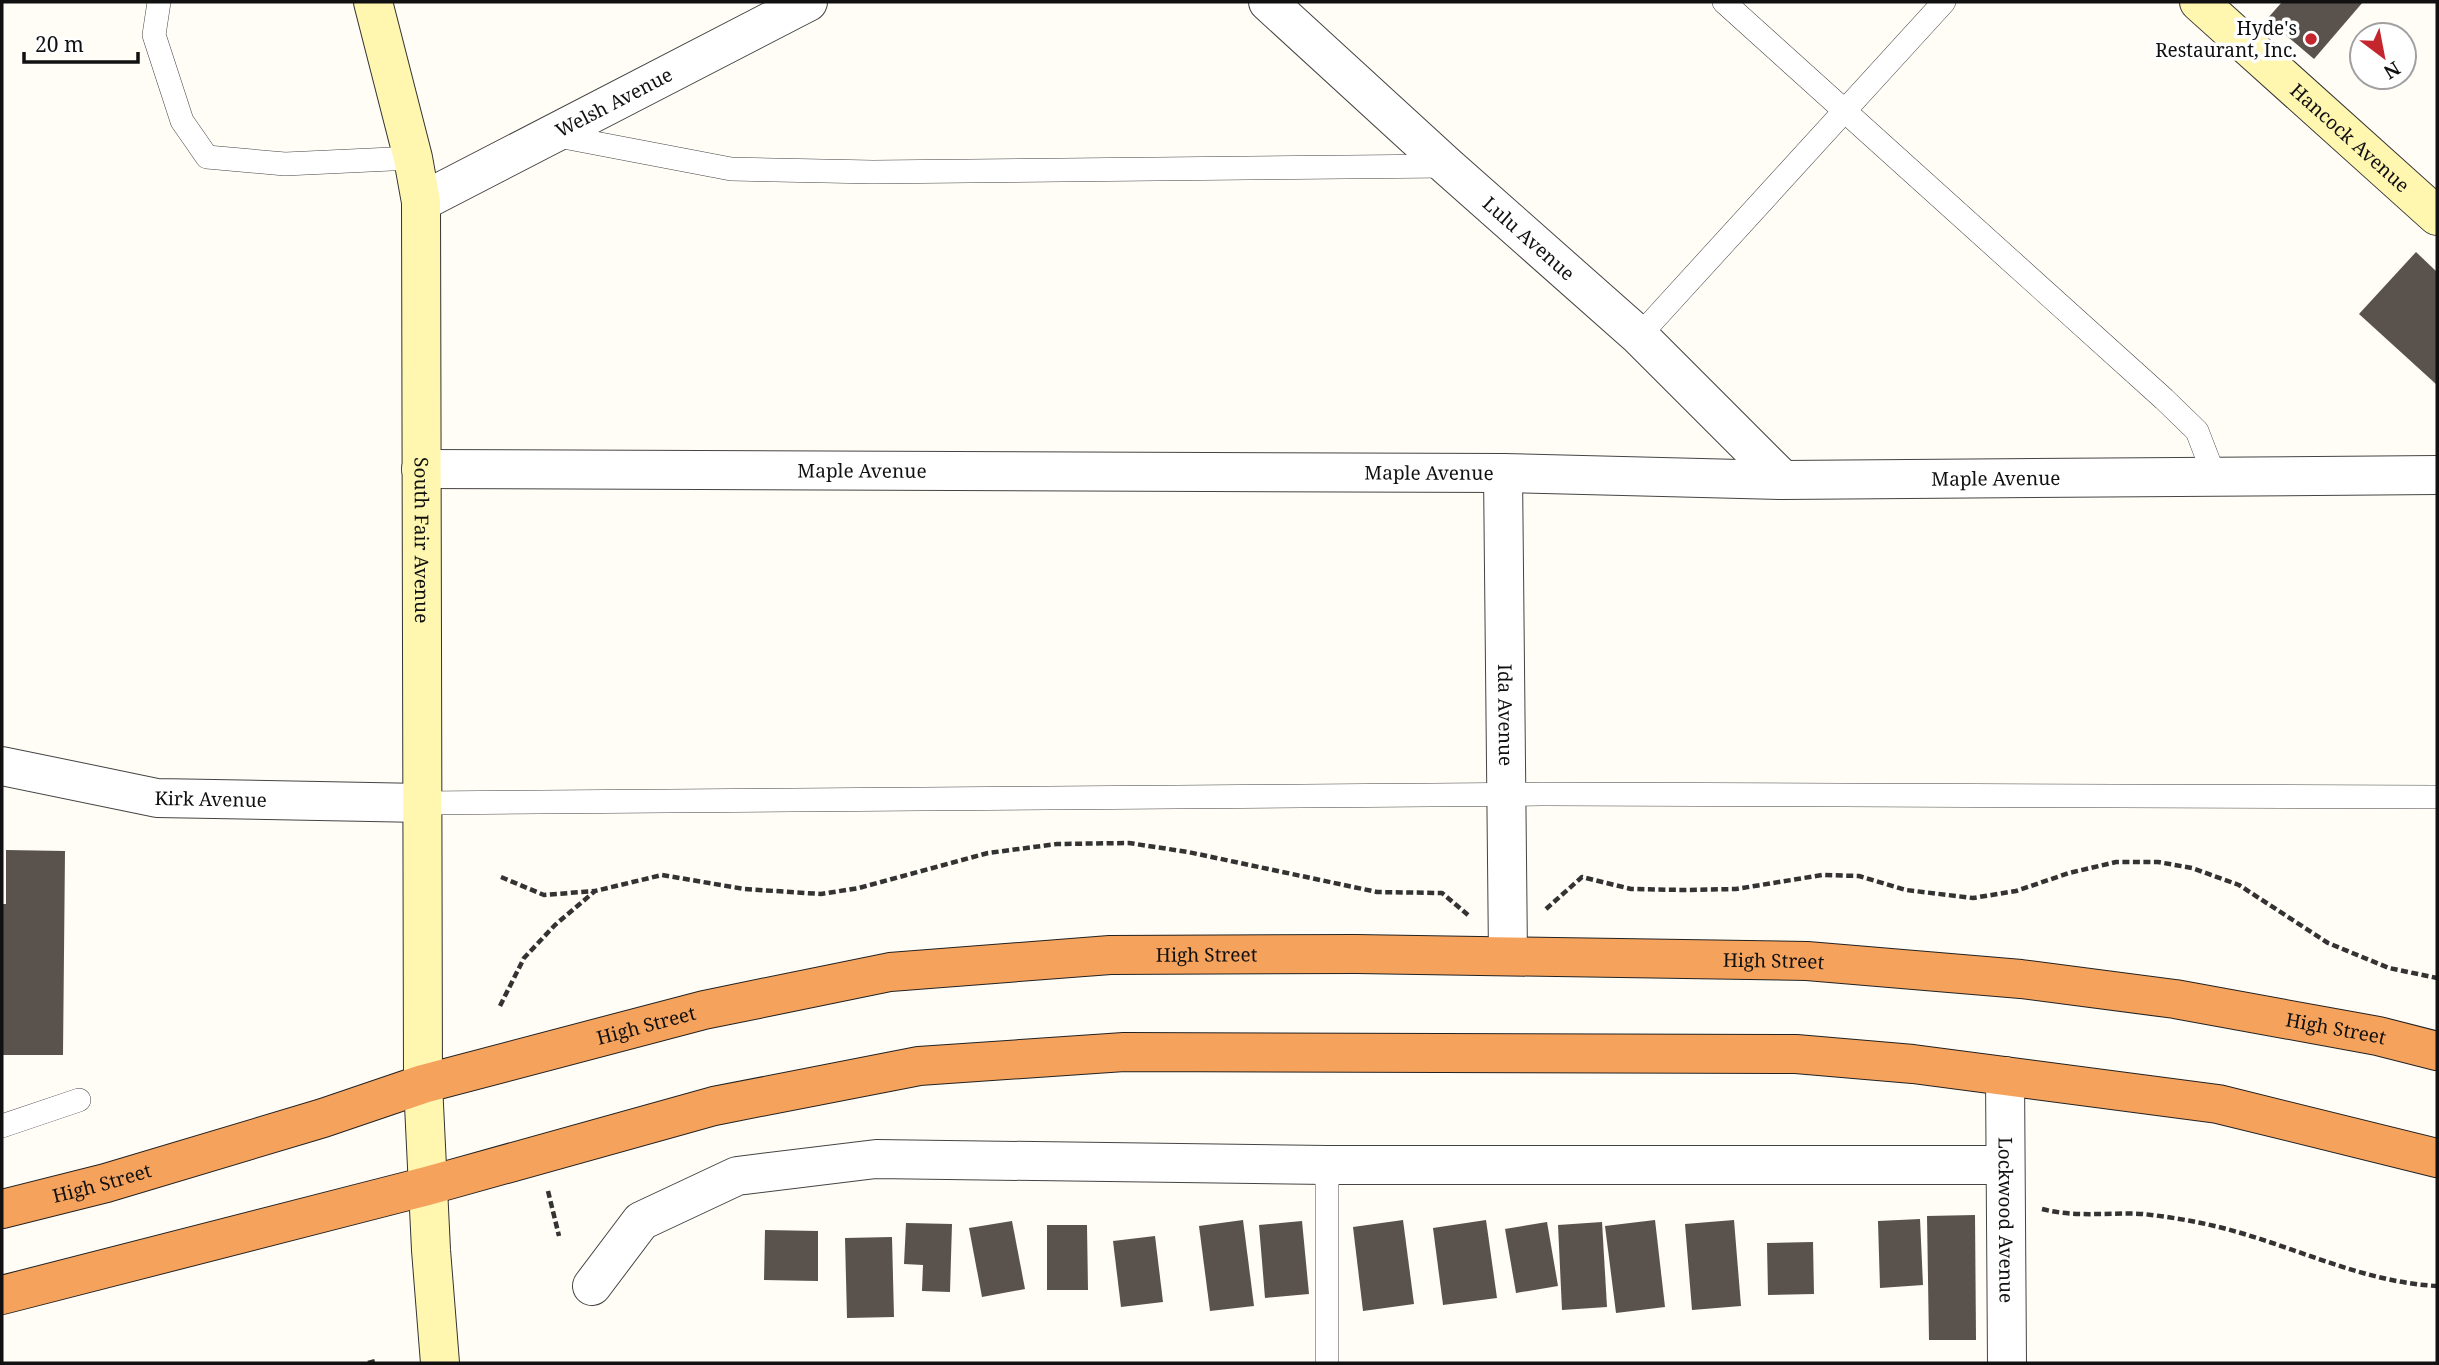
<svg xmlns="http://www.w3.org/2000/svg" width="2439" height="1365" font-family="'Noto Serif',serif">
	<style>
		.building { fill: #5a524d }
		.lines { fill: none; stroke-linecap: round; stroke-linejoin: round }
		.lane-casing { stroke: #444; stroke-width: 24 }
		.street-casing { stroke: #444; stroke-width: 40 }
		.secondary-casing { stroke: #333; stroke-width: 40 }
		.highway-casing { stroke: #222; stroke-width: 40 }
		.path { stroke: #333; stroke-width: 4.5; stroke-dasharray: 7 3.5; stroke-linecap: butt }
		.lane { stroke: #fff; stroke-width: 23 }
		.street { stroke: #fff; stroke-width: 38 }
		.secondary { stroke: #fff6b0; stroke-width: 38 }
		.highway { stroke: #f5a25d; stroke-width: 38 }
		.poi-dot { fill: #c4262e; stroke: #fff; stroke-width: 2.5 }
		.labels { text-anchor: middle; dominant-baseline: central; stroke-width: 7; stroke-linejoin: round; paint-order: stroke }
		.poi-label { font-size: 19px; fill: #111; stroke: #fff; text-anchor: end }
		.street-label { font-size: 19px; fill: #111; stroke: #fff }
	</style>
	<rect width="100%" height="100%" fill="#fffdf5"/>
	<g class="building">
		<path d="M2282,2H2363L2314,59L2267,19Z"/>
		<path d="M2416,252L2437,272V385L2359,314Z"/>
		<path d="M6,850L65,851L63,1055H2V904H6Z"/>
		<path d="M1975,1215L1976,1340H1929L1927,1216Z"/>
		<path d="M1920,1219L1923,1285L1880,1288L1878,1221Z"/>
		<path d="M1243,1220L1254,1306L1210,1311L1199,1226Z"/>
		<path d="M1403,1220L1414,1304L1363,1311L1353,1227Z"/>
		<path d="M1486,1220L1497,1298L1443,1305L1433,1228Z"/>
		<path d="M1655,1220L1665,1307L1616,1313L1605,1226Z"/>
		<path d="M1734,1220L1741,1306L1692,1310L1685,1224Z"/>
		<path d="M1012,1221L1025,1289L982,1297L969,1228Z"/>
		<path d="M1302,1221L1309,1294L1265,1298L1259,1225Z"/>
		<path d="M1547,1222L1558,1286L1516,1293L1505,1229Z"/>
		<path d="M1602,1222L1607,1307L1562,1310L1558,1225Z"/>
		<path d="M906,1223L952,1224L950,1292L922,1291L923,1265L904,1264Z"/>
		<path d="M1047,1225H1087L1088,1290H1047Z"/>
		<path d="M765,1230L818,1231V1281L764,1280Z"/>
		<path d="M1155,1236L1163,1302L1121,1307L1113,1241Z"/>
		<path d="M892,1237L894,1317L847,1318L845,1238Z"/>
		<path d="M1813,1242L1814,1294L1768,1295L1767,1243Z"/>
	</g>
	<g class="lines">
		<g class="lane-casing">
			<g id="lane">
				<path d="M159,2L154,35L182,121L207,157L285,164L413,158"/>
				<path d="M1724,2L2164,399L2197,431L2214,475"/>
				<path d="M553,135L731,169L873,172L1447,166"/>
				<path d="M1639,336L1944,2"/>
				<path d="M422,803L1543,794L2437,797"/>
				<path d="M2,1126L79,1100"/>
				<path d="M1327,1165V1363"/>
			</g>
		</g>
		<g class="street-casing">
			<g id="street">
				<path id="s1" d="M1268,2L1447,166L1639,336L1783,480"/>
				<path id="s2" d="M421,202L808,2"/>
				<path id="s3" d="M421,469L1503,473L1783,480L2437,475"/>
				<path id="s4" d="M1503,473L1508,956"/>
				<path id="s5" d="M2,766L157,798L422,803"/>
				<path id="s6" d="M2005,1076L2007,1363"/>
				<path d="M592,1286L641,1221L737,1176L876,1159L1327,1165H2005"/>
			</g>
		</g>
		<g class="secondary-casing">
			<g id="secondary">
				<path id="s7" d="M373,2L413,158L421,202L423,1084L431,1250L440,1363"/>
				<path id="s8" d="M2199,2L2437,216"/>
			</g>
		</g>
		<g class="highway-casing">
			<g id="highway">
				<path id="s9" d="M2,1209L106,1183L323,1118L423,1084L704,1010L890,972L1110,955L1356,954L1807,961L2021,979L2175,999L2378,1036L2437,1051"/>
				<path d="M2,1295L427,1186L714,1106L919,1066L1124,1052L1796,1054L1913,1064L2218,1104L2437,1158"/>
			</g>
		</g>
		<g class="path">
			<path d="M501,877L544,895L594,891"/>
			<path d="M1546,909L1582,877L1631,889L1685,890L1736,889L1822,875L1859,876L1906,890L1973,898L2016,891L2069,873L2116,862H2158L2192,868L2239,885L2328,943L2389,968L2437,978"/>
			<path d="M500,1006L524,958L555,925L595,891L662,875L744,889L821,894L859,888L988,853L1057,844L1129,843L1188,852L1377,892L1442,893L1468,915"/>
			<path d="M548,1191L559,1236"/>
			<path d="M2042,1209C2076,1218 2109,1212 2143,1214C2162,1216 2182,1219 2201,1223C2281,1239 2356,1282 2437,1286"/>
			<path d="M368,1363L376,1361"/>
		</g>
		<use href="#lane" class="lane"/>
		<use href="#street" class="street"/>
		<use href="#secondary" class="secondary"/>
		<use href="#highway" class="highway"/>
	</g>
	<circle class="poi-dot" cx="2311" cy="39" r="7"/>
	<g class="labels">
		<g class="poi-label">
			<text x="2297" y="28">Hyde's<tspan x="2297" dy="22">Restaurant, Inc.</tspan></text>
		</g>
		<g class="street-label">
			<text stroke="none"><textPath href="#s2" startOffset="217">Welsh Avenue</textPath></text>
			<text stroke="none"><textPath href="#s8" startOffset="203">Hancock Avenue</textPath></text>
			<text stroke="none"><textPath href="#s1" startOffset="352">Lulu Avenue</textPath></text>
			<text stroke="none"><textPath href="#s3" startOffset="441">Maple Avenue</textPath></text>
			<text stroke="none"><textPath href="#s3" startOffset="1008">Maple Avenue</textPath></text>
			<text stroke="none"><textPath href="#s3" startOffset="1575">Maple Avenue</textPath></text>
			<text stroke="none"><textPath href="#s7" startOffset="544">South Fair Avenue</textPath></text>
			<text stroke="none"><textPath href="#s4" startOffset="242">Ida Avenue</textPath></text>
			<text stroke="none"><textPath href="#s5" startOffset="212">Kirk Avenue</textPath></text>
			<text stroke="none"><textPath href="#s9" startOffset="1237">High Street</textPath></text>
			<text stroke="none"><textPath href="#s9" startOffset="1804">High Street</textPath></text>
			<text stroke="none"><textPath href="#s9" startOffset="670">High Street</textPath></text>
			<text stroke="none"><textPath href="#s9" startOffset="2371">High Street</textPath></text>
			<text stroke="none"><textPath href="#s9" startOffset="103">High Street</textPath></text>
			<text stroke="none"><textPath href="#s6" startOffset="144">Lockwood Avenue</textPath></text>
		</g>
	</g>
	<rect width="2439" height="1365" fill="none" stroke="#111111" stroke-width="7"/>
	<g transform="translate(2383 56) rotate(148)"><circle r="33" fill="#ffffff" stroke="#a0a0a0" stroke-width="2"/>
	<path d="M0-5L12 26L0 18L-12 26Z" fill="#c4262e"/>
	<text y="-10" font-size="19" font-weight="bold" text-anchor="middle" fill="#111111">N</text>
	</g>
	<path d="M24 52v10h114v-10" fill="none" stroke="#111111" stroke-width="3.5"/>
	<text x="35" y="52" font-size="21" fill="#111111" stroke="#ffffff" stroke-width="5" paint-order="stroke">20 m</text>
</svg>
